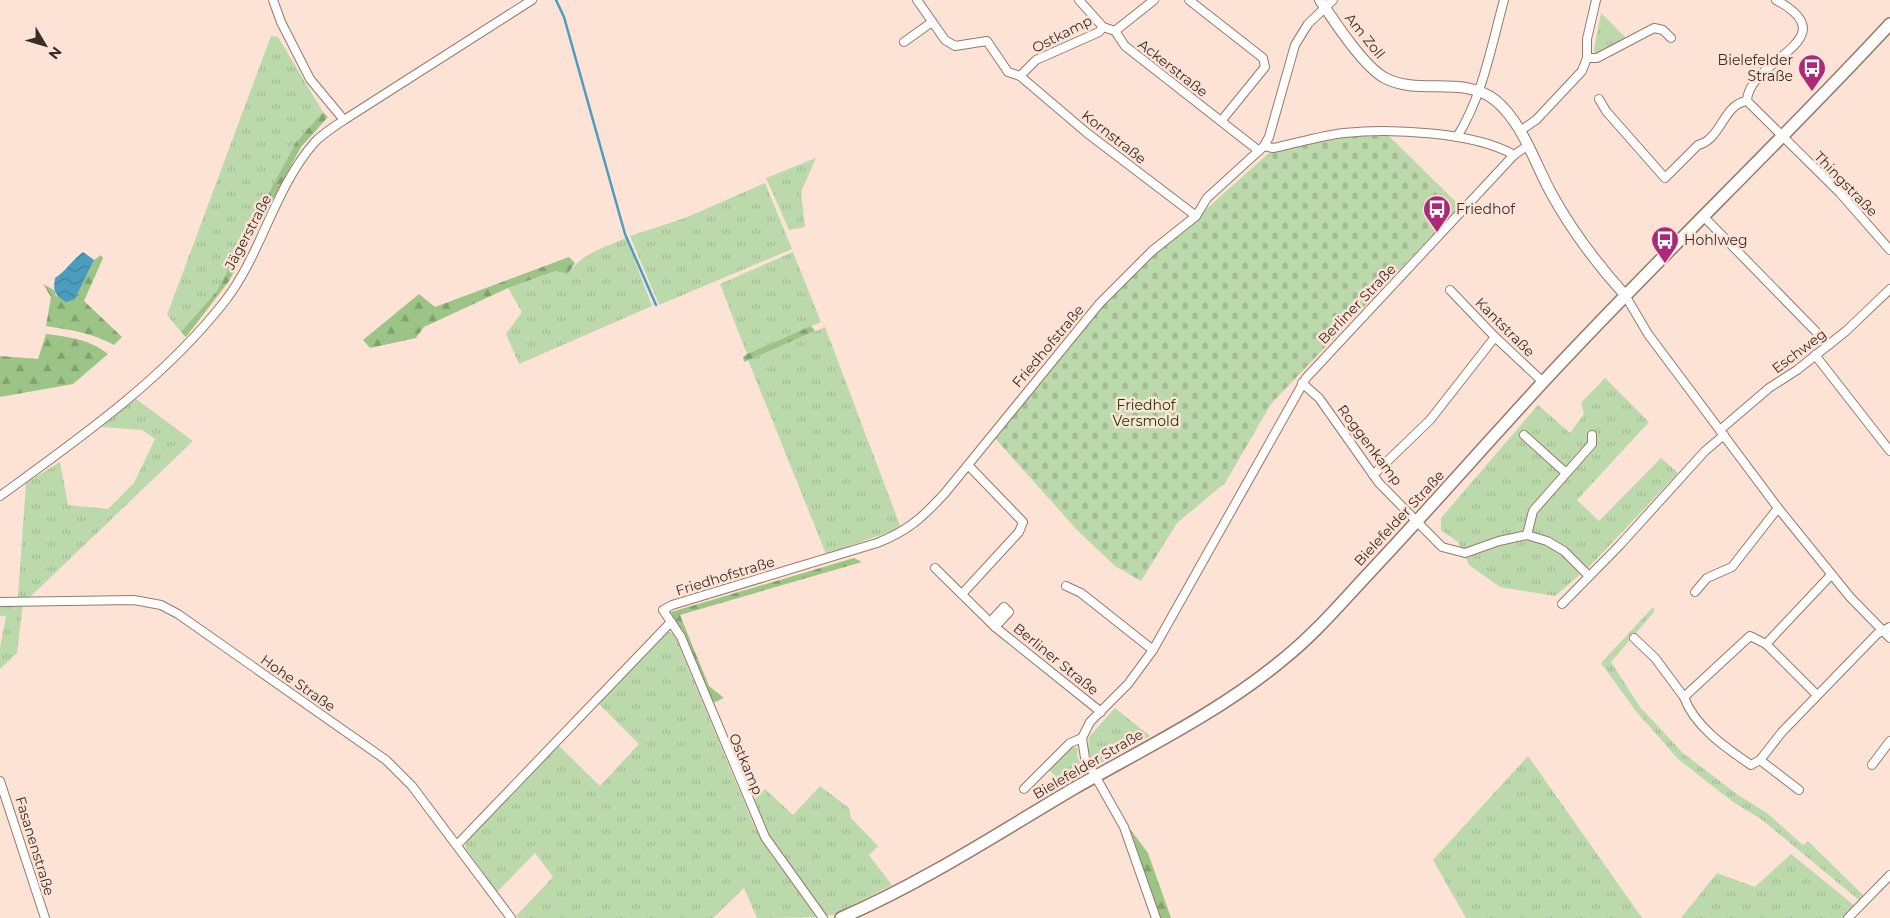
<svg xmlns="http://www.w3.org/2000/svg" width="1890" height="918" font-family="Montserrat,sans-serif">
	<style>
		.grass { fill: url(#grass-tufts) }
		.forest { fill: url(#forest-firs) }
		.cemetery { fill: url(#cemetery-stones) }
		.water { fill: url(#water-waves) }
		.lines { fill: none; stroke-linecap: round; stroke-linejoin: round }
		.stream { stroke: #4b9dbf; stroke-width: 2.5 }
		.minor-casing { stroke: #96796b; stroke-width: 10 }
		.tertiary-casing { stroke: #96796b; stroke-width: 12 }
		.secondary-casing { stroke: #96796b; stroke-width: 14 }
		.minor { stroke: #fff; stroke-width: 8 }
		.tertiary { stroke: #fff; stroke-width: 10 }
		.secondary { stroke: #fff; stroke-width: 11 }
		.labels { text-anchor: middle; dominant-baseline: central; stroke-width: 5; stroke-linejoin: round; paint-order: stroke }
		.street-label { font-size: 14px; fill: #392d27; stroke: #fde3d6 }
		.poi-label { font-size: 14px; fill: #392d27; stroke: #fde3d6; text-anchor: start }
		.park-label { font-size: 14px; fill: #1d4000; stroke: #fde3d6 }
	</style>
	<defs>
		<pattern id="grass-tufts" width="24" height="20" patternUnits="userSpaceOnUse" patternTransform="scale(1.25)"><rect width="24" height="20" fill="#bbd9ab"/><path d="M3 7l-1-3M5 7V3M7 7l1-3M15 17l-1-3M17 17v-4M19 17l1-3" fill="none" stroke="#a2bb93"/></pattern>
		<pattern id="forest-firs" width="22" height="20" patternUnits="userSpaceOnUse" patternTransform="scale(1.25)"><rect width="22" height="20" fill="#9cc486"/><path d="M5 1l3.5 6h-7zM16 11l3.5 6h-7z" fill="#80a06e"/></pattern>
		<pattern id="cemetery-stones" width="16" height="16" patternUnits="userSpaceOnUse" patternTransform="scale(1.25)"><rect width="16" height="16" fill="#bbd9ab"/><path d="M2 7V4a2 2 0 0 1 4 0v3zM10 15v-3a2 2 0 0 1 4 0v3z" fill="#a2bb93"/></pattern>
		<pattern id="water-waves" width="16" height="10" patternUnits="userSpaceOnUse" patternTransform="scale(1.25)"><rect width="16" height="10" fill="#4b9dbf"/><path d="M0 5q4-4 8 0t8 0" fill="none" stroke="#3f809b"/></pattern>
	</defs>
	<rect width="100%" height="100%" fill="#fde3d6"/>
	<g class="grass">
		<path d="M1601,13L1627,39L1600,53H1595L1594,49Z"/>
		<path d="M271,36L278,37L323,112L296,142L216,292L181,332L167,315Z"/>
		<path d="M816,158L801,192L805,227L789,230L766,178Z"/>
		<path d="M765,183L792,249L659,305L630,236L685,218Z"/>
		<path d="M626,238L652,306L519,364L506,334L522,312L508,288L557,271L568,274C582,253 603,248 626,238Z"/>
		<path d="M793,252L821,322L747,354L720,284Z"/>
		<path d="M825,327L901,528L826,554L748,360Z"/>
		<path d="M1605,378L1649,422L1577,500L1599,521L1661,458L1678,473L1590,566L1555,596L1500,587L1469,565L1458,542L1441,530V518L1538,405L1570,433L1584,414L1581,403Z"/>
		<path d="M136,399L193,441L30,597H18L26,483L60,462L68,505L108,509L134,483L155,439L142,430L101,427Z"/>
		<path d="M23,603L17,653L0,669V648L6,616H0V604Z"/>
		<path d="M1653,607L1654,612L1611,662L1640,707L1683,753L1738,795L1767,813L1803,845L1808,841L1864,896L1860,901L1761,819L1733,802L1678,759L1635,710L1601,663Z"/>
		<path d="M667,631L674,634L755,828L772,856L819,917L757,918L744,888L713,918H518L516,916L553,877L535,853L497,892L465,847L467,840L557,744L600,786L639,744L598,703Z"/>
		<path d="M1115,708L1150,736L1101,763L1093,761L1088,751L1089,737Z"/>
		<path d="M1072,747L1078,748L1077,756L1083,768L1079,778L1067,787L1048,769Z"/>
		<path d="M1528,756L1642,918H1466L1433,860Z"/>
		<path d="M820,786L849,808L851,818L878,846L869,855L892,885L833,915H826L776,851L752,802L765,789L793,815Z"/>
		<path d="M1791,854L1855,906L1843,918H1681L1717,873L1755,887Z"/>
	</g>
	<g class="forest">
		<path d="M323,112L328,117L301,147L229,281L186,337L181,332L216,292L296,142Z"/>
		<path d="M101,255L103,258L84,301L122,337L114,345C93,333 70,330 46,326L51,297L43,284L54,290L56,296L75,299L94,260Z"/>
		<path d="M569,257L575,263L568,274L556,271L508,288L424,327L416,338L370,348L363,340L419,294L435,307Z"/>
		<path d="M811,326L815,331L744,362L743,357L747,354Z"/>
		<path d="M46,334C69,337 89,339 108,354L73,384L0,397V356L38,359Z"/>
		<path d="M854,558L862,562L680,615L709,686L724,698L711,704L671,612Z"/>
		<path d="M1130,829L1148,853L1171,918H1160Z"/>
	</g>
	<path class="cemetery" d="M1388,135L1460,206L1271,404L1225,483L1177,523L1141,581L1115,566L1077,530L994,437L1104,304L1127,280L1269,153L1336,137Z"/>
	<path class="water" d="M83,252L94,260L75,299L66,302C54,295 53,291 55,278C67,270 72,260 83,252Z"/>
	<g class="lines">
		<path class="stream" d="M556,0L564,17L625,234L656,305"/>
		<g class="minor-casing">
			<g id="minor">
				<path d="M273,0L281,22L310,79L344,120"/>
				<path d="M917,0L945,40L955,46L987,41L1008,72L1020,76L1036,60L1099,32L1103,27"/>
				<path d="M1079,0L1103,27L1115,31L1125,46L1259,151"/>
				<path d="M1189,0L1263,58L1265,67L1222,120"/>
				<path d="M1776,0C1850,40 1748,59 1747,101L1840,193L1890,250"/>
				<path d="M1115,31L1154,0"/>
				<path d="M904,42L932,22"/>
				<path d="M1587,58H1597L1654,28L1663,30L1671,38"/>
				<path d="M1020,76L1087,133L1196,216"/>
				<path d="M1599,99L1606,111L1665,178L1698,145C1721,140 1723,104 1747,101"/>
				<path d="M1520,131L1536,120L1582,71L1587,58V39L1596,0"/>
				<path d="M1457,137C1483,95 1491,47 1504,0"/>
				<path d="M1264,146L1273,148C1297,143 1320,136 1344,133C1390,128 1475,132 1514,155"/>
				<path d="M1704,217L1829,345"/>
				<path d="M1450,290L1495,337L1543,382"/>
				<path d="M1625,295L1648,334L1778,508L1850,597L1890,638"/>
				<path d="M1815,355L1890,451"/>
				<path d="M1302,383L1319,398L1379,483L1442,547L1465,553L1499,541L1527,535L1547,541L1564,551L1588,575"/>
				<path d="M1720,430L1769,388L1797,370L1846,331L1890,289"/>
				<path d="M1524,435L1566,473"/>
				<path d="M1373,475L1430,420L1495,337"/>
				<path d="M0,496C80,438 164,379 225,301C262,253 274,189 314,143C322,134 334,127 344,120L532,0"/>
				<path d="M1527,535L1533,511L1592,444V435"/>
				<path d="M935,568L995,627L1101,712"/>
				<path d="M1066,586L1081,593L1153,650"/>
				<path d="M1695,592L1707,578L1732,567L1778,508"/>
				<path d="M962,594L1019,532L1023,522L968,465"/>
				<path d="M0,602L134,600L161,605L178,614L386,760L412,786L511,918"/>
				<path d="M1562,604L1619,546L1705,451L1724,435"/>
				<path d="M990,622L1004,607L1009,612L995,627"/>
				<path d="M1634,638L1655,658L1684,697"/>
				<path d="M1766,644L1831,575"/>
				<path d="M1817,695L1766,644L1750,636L1684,697C1694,726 1726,748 1751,765L1760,760L1782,732L1877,634L1890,627"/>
				<path d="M1760,760L1799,790"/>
				<path d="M1872,765L1890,741"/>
				<path d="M0,781L45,918"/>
				<path d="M1024,789L1070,743L1082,738"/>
				<path d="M457,845L671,622"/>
				<path d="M823,918L765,837L681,637L663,610L672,605L877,543C908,531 923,517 945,493L1100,303L1152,251L1196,216L1207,198L1264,146L1269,137L1295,45L1308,24L1333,0"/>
				<path d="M1156,918L1124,827L1085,758L1082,738L1090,722L1128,684L1153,650L1306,378L1514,155L1527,146"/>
				<path d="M1848,918L1890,875"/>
			</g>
		</g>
		<g class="tertiary-casing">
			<path id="tertiary" d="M1320,0C1334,21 1364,67 1385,78C1419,96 1463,75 1495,100C1522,122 1534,161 1550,191C1570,228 1596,263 1625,295"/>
		</g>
		<g class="secondary-casing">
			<path id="secondary" d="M841,918C922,883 997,834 1073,789C1143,749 1218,713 1281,661C1314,635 1341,603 1370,572C1429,509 1486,444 1544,381C1657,259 1777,146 1890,24"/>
		</g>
		<use href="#minor" class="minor"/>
		<use href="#tertiary" class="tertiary"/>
		<use href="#secondary" class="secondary"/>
	</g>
	<defs>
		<g id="bus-pin" transform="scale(1.4375)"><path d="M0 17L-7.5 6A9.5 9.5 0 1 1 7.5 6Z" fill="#aa2a79" stroke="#fde3d6"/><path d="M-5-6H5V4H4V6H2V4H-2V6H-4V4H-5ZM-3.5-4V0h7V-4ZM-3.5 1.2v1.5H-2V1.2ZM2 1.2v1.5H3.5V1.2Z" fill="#fff"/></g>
	</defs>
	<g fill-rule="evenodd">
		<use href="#bus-pin" x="1812" y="68"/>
		<use href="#bus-pin" x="1437" y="209"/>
		<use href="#bus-pin" x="1665" y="240"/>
	</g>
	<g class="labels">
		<g class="street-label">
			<text transform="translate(1062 34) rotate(-27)">Ostkamp</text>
			<text transform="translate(1365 36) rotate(51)">Am Zoll</text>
			<text transform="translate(1173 68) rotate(38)">Ackerstraße</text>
			<text transform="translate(1114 137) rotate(38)">Kornstraße</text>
			<text transform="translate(1846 184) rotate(46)">Thingstraße</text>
			<text transform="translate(248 232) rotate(-62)">Jägerstraße</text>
			<text transform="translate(1357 304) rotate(-46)">Berliner Straße</text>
			<text transform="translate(1505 327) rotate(45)">Kantstraße</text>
			<text transform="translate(1048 346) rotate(-50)">Friedhofstraße</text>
			<text transform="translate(1799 351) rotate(-37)">Eschweg</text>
			<text transform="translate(1370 445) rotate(53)">Roggenkamp</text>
			<text transform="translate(1399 518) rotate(-47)">Bielefelder Straße</text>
			<text transform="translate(725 576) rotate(-17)">Friedhofstraße</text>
			<text transform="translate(1056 659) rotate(39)">Berliner Straße</text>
			<text transform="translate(298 683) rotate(35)">Hohe Straße</text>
			<text transform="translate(746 764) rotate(67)">Ostkamp</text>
			<text transform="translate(1088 764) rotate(-30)">Bielefelder Straße</text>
			<text transform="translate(35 846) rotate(73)">Fasanenstraße</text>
		</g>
		<g class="poi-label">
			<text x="1793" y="60" text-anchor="end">Bielefelder<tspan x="1793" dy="16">Straße</tspan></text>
			<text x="1456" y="209">Friedhof</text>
			<text x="1684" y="240">Hohlweg</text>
		</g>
		<g class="park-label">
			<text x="1146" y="405">Friedhof<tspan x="1146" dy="16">Versmold</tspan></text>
		</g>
	</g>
	<g transform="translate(45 45) rotate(128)" stroke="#fde3d6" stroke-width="4" paint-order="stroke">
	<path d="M0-4L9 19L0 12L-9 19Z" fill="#392d27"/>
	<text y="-8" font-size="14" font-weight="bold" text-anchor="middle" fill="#392d27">N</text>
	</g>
</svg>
